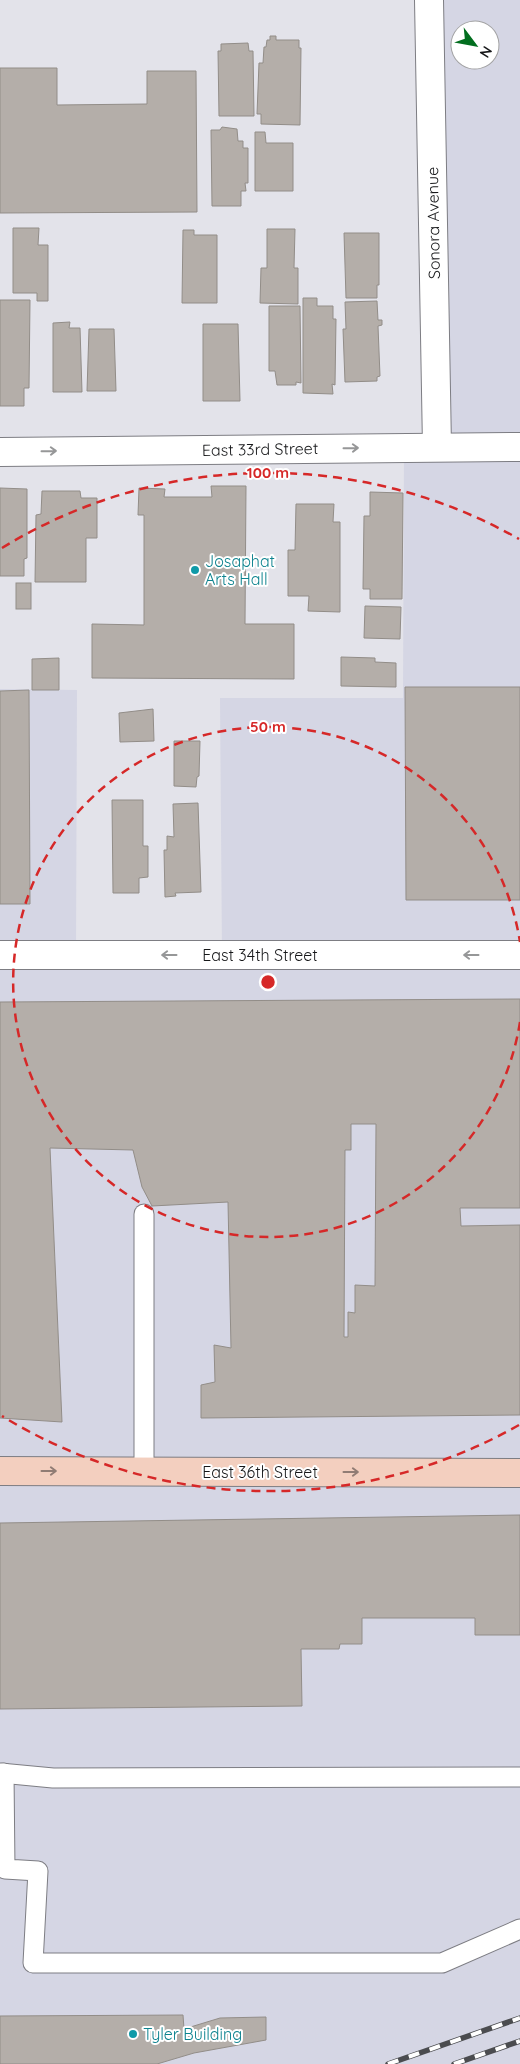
<svg xmlns="http://www.w3.org/2000/svg" width="520" height="2064" font-family="Quicksand,sans-serif">
	<style>
		.built { fill: #d5d6e4; fill-rule: evenodd }
		.building { fill: #b4aea9; stroke: #928d88; fill-rule: evenodd }
		.lines { fill: none; stroke-linecap: round; stroke-linejoin: round }
		.lane-casing { stroke: #7d7d83; stroke-width: 21 }
		.street-casing { stroke: #7d7d83; stroke-width: 30 }
		.secondary-casing { stroke: #7d7d83; stroke-width: 30 }
		.lane { stroke: #fff; stroke-width: 19 }
		.street { stroke: #fff; stroke-width: 28 }
		.secondary { stroke: #f3cfbf; stroke-width: 28 }
		.rail-casing { stroke: #4b4c4f; stroke-width: 5.5 }
		.rail { stroke: #fff; stroke-width: 4; stroke-dasharray: 11; stroke-linecap: butt }
		.oneway { stroke: #969798 }
		.oneway2 { stroke: #907c74 }
		.ring { fill: none; stroke: #d62828; stroke-width: 2.5; stroke-dasharray: 9 6 }
		.culture-dot { fill: #0f9aa8; stroke: #fff; stroke-width: 2 }
		.labels { text-anchor: middle; dominant-baseline: central; stroke-width: 4; stroke-linejoin: round; paint-order: stroke }
		.street-label { font-size: 16px; fill: #161719; stroke: #fff }
		.culture-label { font-size: 16px; fill: #0d838f; stroke: #fff; text-anchor: start }
		.centre { fill: #d62828; stroke: #fff; stroke-width: 2.5 }
		.ring-label { font-size: 15px; text-anchor: middle; font-weight: bold; fill: #d62828; stroke: #fff; stroke-width: 4; stroke-linejoin: round; paint-order: stroke }
	</style>
	<rect width="100%" height="100%" fill="#e3e3ea"/>
	<path class="built" d="M420,0H520V2064H0V689L77,690L76,955H222L220,698H403L404,447H436ZM460,30H490V60H460Z"/>
	<g class="building">
		<path d="M270,36H276V40H299V48H301L300,125L261,124V114H257L259,63H263L264,47H266L267,40H270Z"/>
		<path d="M248,43L249,51H253L254,116H219L218,51H221V44Z"/>
		<path d="M0,68H57V105L147,104V71H196L197,212L0,213Z"/>
		<path d="M222,127L237,129L238,141H243V148H248V183H245L246,191H241V206H212L211,130H220Z"/>
		<path d="M255,132H265L266,143H293V191H255Z"/>
		<path d="M13,228H39L38,245H48V301H37V293H13Z"/>
		<path d="M267,229H295L294,268H298V304L260,303L261,268H267Z"/>
		<path d="M183,230H194V235H217V303H182Z"/>
		<path d="M344,233H379V285H377V298H346Z"/>
		<path d="M303,298H317V306H333V319H336L335,385L332,384L333,394L303,393Z"/>
		<path d="M0,300H30L29,388H24V406H0Z"/>
		<path d="M377,301L378,320H382V325L378,326L380,376L377,377V381L345,382L343,329H346L345,302Z"/>
		<path d="M269,306H300L301,383L296,382V385H277L275,371H269Z"/>
		<path d="M70,322L69,328H80L82,392H53V323Z"/>
		<path d="M203,324H238L240,401H203Z"/>
		<path d="M89,329H114L116,391H87Z"/>
		<path d="M211,486H246L245,624H294V679L92,678V624L144,625V515H138L139,488L165,489L164,497H212Z"/>
		<path d="M0,488L27,489V558L24,559V576H0Z"/>
		<path d="M42,491H80L81,498H97V538H86V582H35L36,515L41,514Z"/>
		<path d="M370,492L403,493L402,599H370V589H363L364,516H370Z"/>
		<path d="M296,504H334L333,522H340V612L308,611L309,596H288V550H295Z"/>
		<rect x="16" y="583" width="15" height="26"/>
		<path d="M365,606L401,607L400,639L364,638Z"/>
		<path d="M341,657L375,658V662L396,663V687L341,686Z"/>
		<path d="M59,658V690H32V659Z"/>
		<path d="M405,687H520V900H406Z"/>
		<path d="M29,690L30,904H0V691Z"/>
		<path d="M153,709L154,741L120,742L119,713Z"/>
		<path d="M174,741H200L199,776L197,777L196,787L174,786Z"/>
		<path d="M112,800H143V846H148V877L139,878V893H113Z"/>
		<path d="M198,803L201,892L175,893L176,896L165,897L164,850H167V836L174,837L173,804Z"/>
		<path d="M520,999V1208H460L461,1226L520,1225V1415L201,1418V1385L215,1382L214,1345L231,1348L228,1202L152,1206L142,1187L133,1150L50,1148L62,1422L0,1418V1002ZM351,1124H376L375,1286L355,1285V1313L348,1312V1337H344L345,1150H351Z"/>
		<path d="M520,1515V1635H475V1618H362V1644H340L339,1649H301L302,1706L0,1709V1523Z"/>
		<path d="M183,2015L184,2029L220,2018L266,2017V2040L194,2053L157,2064H0V2016Z"/>
	</g>
	<g class="lines">
		<g class="lane-casing">
			<g id="lane">
				<path d="M144,1214V1471"/>
				<path d="M0,1773L53,1778L520,1777"/>
				<path d="M4,1773L5,1869L38,1871L33,1963H442L520,1929"/>
			</g>
		</g>
		<g class="street-casing">
			<g id="street">
				<path d="M429,0L437,447"/>
				<path d="M0,452L520,447"/>
				<path d="M0,955H520"/>
			</g>
		</g>
		<g class="secondary-casing">
			<path id="secondary" d="M0,1471L520,1473"/>
		</g>
		<use href="#lane" class="lane"/>
		<use href="#street" class="street"/>
		<use href="#secondary" class="secondary"/>
		<g class="rail-casing">
			<g id="rail">
				<path d="M388,2064L520,2018"/>
				<path d="M454,2064L520,2041"/>
			</g>
		</g>
		<use href="#rail" class="rail"/>
	</g>
	<defs><path id="oneway-shaft" d="M-6 0H5M1.5-3L5.5 0L1.5 3" fill="none" stroke-width="1.6" stroke-linecap="round" stroke-linejoin="round" transform="scale(1.25)"/></defs>
	<g class="oneway">
		<use href="#oneway-shaft" transform="translate(351 448) rotate(-1)"/>
		<use href="#oneway-shaft" transform="translate(49 451) rotate(-1)"/>
		<use href="#oneway-shaft" transform="translate(169 955) rotate(-180)"/>
		<use href="#oneway-shaft" transform="translate(471 955) rotate(180)"/>
	</g>
	<g class="oneway2">
		<use href="#oneway-shaft" transform="translate(49 1471)"/>
		<use href="#oneway-shaft" transform="translate(351 1472)"/>
	</g>
	<g class="ring">
		<path d="M520 1022A255 255 0 1 1 520 942"/>
		<path d="M519 1425A509 509 0 0 1 2 1416M2 548A509 509 0 0 1 519 539"/>
	</g>
	<g class="culture-dot">
		<circle cx="195" cy="570" r="5"/>
		<circle cx="133" cy="2034" r="5"/>
	</g>
	<g class="labels">
		<g class="street-label">
			<text transform="translate(433 223) rotate(-91)">Sonora Avenue</text>
			<text transform="translate(260 449) rotate(-1)">East 33rd Street</text>
			<text x="260" y="955">East 34th Street</text>
			<text x="260" y="1472">East 36th Street</text>
		</g>
		<g class="culture-label">
			<text x="205" y="561">Josaphat<tspan x="205" dy="18">Arts Hall</tspan></text>
			<text x="143" y="2034">Tyler Building</text>
		</g>
	</g>
	<circle cx="268" cy="982" r="8" class="centre"/>
	<g class="ring-label">
		<text x="268" y="478">100 m</text>
		<text x="268" y="732">50 m</text>
	</g>
	<g transform="translate(475 45) rotate(122)"><circle r="24" fill="#ffffff" stroke="#a2a2a3"/>
	<path d="M0-4L9 19L0 12L-9 19Z" fill="#026e1f"/>
	<text y="-8" font-size="14" font-weight="bold" text-anchor="middle" fill="#161719">N</text>
	</g>
</svg>
